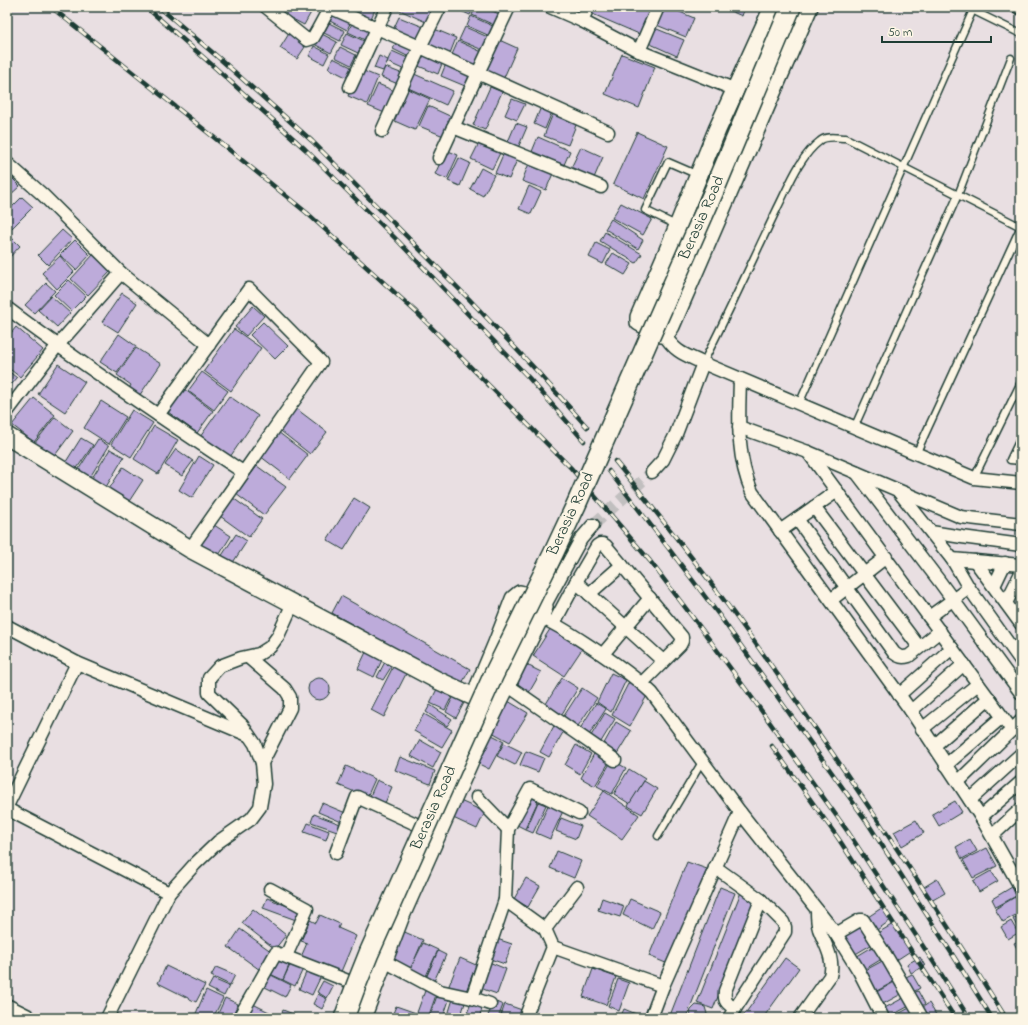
<svg xmlns="http://www.w3.org/2000/svg" width="1028" height="1025" font-family="'Indie Flower',sans-serif">
	<style>
		.building { fill: #bdabda; stroke: #1f3d34 }
		.lines { fill: none; stroke-linecap: round; stroke-linejoin: round }
		.street-tunnel { stroke: #c1bfbf; stroke-width: 12; stroke-dasharray: 12 6; stroke-linecap: butt }
		.lane-casing { stroke: #1f3d34; stroke-width: 9 }
		.street-casing { stroke: #1f3d34; stroke-width: 15 }
		.secondary-casing { stroke: #1f3d34; stroke-width: 20 }
		.lane { stroke: #fcf5e5; stroke-width: 6 }
		.street { stroke: #fcf5e5; stroke-width: 12 }
		.secondary { stroke: #fcf5e5; stroke-width: 17 }
		.rail-casing { stroke: #1f3d34; stroke-width: 4.5 }
		.rail { stroke: #fcf5e5; stroke-width: 3; stroke-dasharray: 9; stroke-linecap: butt }
		.primary-bridge-casing { stroke: #1f3d34; stroke-width: 22; stroke-linecap: butt }
		.primary-bridge { stroke: #fcf5e5; stroke-width: 19 }
		.labels { text-anchor: middle; dominant-baseline: central; stroke-width: 4; stroke-linejoin: round; paint-order: stroke }
		.street-label { font-size: 16px; fill: #1f3d34; stroke: #fcf5e5 }
	</style>
	<rect width="100%" height="100%" fill="#e9dfe2"/>
	<filter id="ink" filterUnits="userSpaceOnUse"><feTurbulence type="fractalNoise" baseFrequency=".025" numOctaves="2"/><feDisplacementMap in="SourceGraphic" scale="8" xChannelSelector="R" yChannelSelector="G"/><feConvolveMatrix kernelMatrix="1 2 1 2 8 2 1 2 1" color-interpolation-filters="sRGB"/></filter>
	<g filter="url(#ink)">
		<g class="building">
			<path d="M290,7H314L304,25L285,15Z"/>
			<path d="M355,7H376L370,21L353,13Z"/>
			<path d="M393,7H435L428,23Z"/>
			<path d="M452,7H474L470,15Z"/>
			<path d="M476,7H484L499,14L494,25L472,15Z"/>
			<path d="M590,7H651L639,34L588,12Z"/>
			<path d="M661,7H668L694,18L686,37L654,24Z"/>
			<path d="M721,7H745L742,16Z"/>
			<path d="M335,11L352,19L347,30L330,21Z"/>
			<path d="M471,16L495,27L490,36L467,26Z"/>
			<path d="M399,17L426,28L419,44L392,32Z"/>
			<path d="M354,19L371,28L365,40L348,32Z"/>
			<path d="M329,23L345,31L340,41L324,33Z"/>
			<path d="M465,27L490,38L485,51L459,40Z"/>
			<path d="M652,27L684,40L677,56L646,42Z"/>
			<path d="M432,28L456,38L449,56L424,45Z"/>
			<path d="M290,32L307,44L297,59L280,48Z"/>
			<path d="M320,33L337,42L331,53L314,44Z"/>
			<path d="M347,33L364,41L358,53L341,45Z"/>
			<path d="M398,39L416,47L411,58L393,49Z"/>
			<path d="M497,39L517,48L502,82L482,73Z"/>
			<path d="M458,41L482,52L475,68L451,57Z"/>
			<path d="M314,46L329,54L324,64L309,56Z"/>
			<path d="M340,47L356,55L351,65L335,57Z"/>
			<path d="M392,51L412,60L407,71L387,62Z"/>
			<path d="M422,52L443,61L438,74L416,65Z"/>
			<path d="M622,54L655,67L639,108L605,94Z"/>
			<path d="M379,56L388,60L383,71L374,68Z"/>
			<path d="M333,58L351,67L346,77L328,68Z"/>
			<path d="M447,61L471,72L465,86L441,76Z"/>
			<path d="M385,67L403,74L398,84L381,77Z"/>
			<path d="M359,69L378,77L367,104L348,96Z"/>
			<path d="M412,73L453,91L446,105L406,87Z"/>
			<path d="M378,84L397,92L387,114L368,106Z"/>
			<path d="M404,87L430,99L415,130L390,119Z"/>
			<path d="M490,87L502,92L485,130L473,125Z"/>
			<path d="M512,99L525,104L517,120L505,115Z"/>
			<path d="M428,106L454,118L446,137L419,126Z"/>
			<path d="M541,107L552,112L545,129L534,124Z"/>
			<path d="M554,111L578,120L568,145L544,136Z"/>
			<path d="M516,123L527,127L518,148L507,144Z"/>
			<path d="M637,132L668,146L644,199L613,184Z"/>
			<path d="M538,137L570,151L563,167L531,154Z"/>
			<path d="M480,141L501,151L492,169L471,159Z"/>
			<path d="M581,147L603,157L594,178L571,168Z"/>
			<path d="M446,150L458,155L447,179L435,174Z"/>
			<path d="M505,150L519,155L509,179L495,173Z"/>
			<path d="M459,158L470,163L460,186L448,181Z"/>
			<path d="M530,161L554,171L546,190L522,181Z"/>
			<path d="M481,168L494,175L483,196L470,189Z"/>
			<path d="M10,176L20,186L7,198V178Z"/>
			<path d="M529,186L541,192L531,214L519,209Z"/>
			<path d="M22,197L33,207L8,232L7,212Z"/>
			<path d="M621,203L652,219L643,235L612,218Z"/>
			<path d="M611,219L643,240L638,249L605,229Z"/>
			<path d="M62,230L72,239L48,265L38,255Z"/>
			<path d="M605,232L642,254L636,263L600,241Z"/>
			<path d="M8,234L20,246L7,260V235Z"/>
			<path d="M75,240L90,255L76,270L60,255Z"/>
			<path d="M596,243L610,250L603,264L589,257Z"/>
			<path d="M613,253L632,264L625,275L606,264Z"/>
			<path d="M93,255L111,271L88,295L71,279Z"/>
			<path d="M60,256L74,272L57,289L42,273Z"/>
			<path d="M69,280L86,296L71,311L54,295Z"/>
			<path d="M46,283L55,291L34,313L25,305Z"/>
			<path d="M122,293L137,303L118,332L102,322Z"/>
			<path d="M51,296L70,313L57,327L38,310Z"/>
			<path d="M253,306L264,316L246,336L235,327Z"/>
			<path d="M263,322L288,346L275,359L250,335Z"/>
			<path d="M16,327L43,350L20,377L7,367V338Z"/>
			<path d="M234,329L261,348L231,391L204,371Z"/>
			<path d="M119,334L136,346L117,373L100,362Z"/>
			<path d="M136,348L161,364L137,399L127,392L131,385L117,375Z"/>
			<path d="M58,364L85,382L65,412L38,394Z"/>
			<path d="M7,370L17,378L7,390Z"/>
			<path d="M202,372L228,391L214,410L188,391Z"/>
			<path d="M184,389L213,411L197,433L168,412Z"/>
			<path d="M229,396L258,416L230,457L200,437Z"/>
			<path d="M34,398L55,415L34,442L12,425Z"/>
			<path d="M101,401L126,417L109,444L84,428Z"/>
			<path d="M294,407L327,432L310,454L277,428Z"/>
			<path d="M132,410L153,423L131,457L111,444Z"/>
			<path d="M55,417L73,431L53,458L34,444Z"/>
			<path d="M154,426L178,440L158,474L134,459Z"/>
			<path d="M278,432L308,455L290,479L260,456Z"/>
			<path d="M81,438L93,445L73,474L62,468Z"/>
			<path d="M98,439L109,446L87,482L75,475Z"/>
			<path d="M110,449L124,457L103,492L89,483Z"/>
			<path d="M176,449L193,461L182,476L165,465Z"/>
			<path d="M199,456L213,465L192,498L179,490Z"/>
			<path d="M257,466L286,487L264,515L236,494Z"/>
			<path d="M123,467L143,480L126,506L106,494Z"/>
			<path d="M233,498L262,519L249,537L220,516Z"/>
			<path d="M354,498L370,508L344,550L327,540Z"/>
			<path d="M211,523L231,536L216,560L196,547Z"/>
			<path d="M236,534L247,541L230,567L219,560Z"/>
			<path d="M341,596L470,669L461,685L332,613Z"/>
			<path d="M552,626L584,646L564,676L533,656Z"/>
			<path d="M366,652L382,660L374,677L358,669Z"/>
			<path d="M386,660L393,664L383,680L377,677Z"/>
			<path d="M521,662L541,672L527,696L512,686Z"/>
			<path d="M395,663L408,670L384,717L371,710Z"/>
			<path d="M611,673L626,680L611,712L597,702Z"/>
			<circle cx="319" cy="689" r="11"/>
			<path d="M562,678L578,688L560,717L544,707Z"/>
			<path d="M629,682L649,692L630,726L612,715Z"/>
			<path d="M582,688L597,698L576,729L562,719Z"/>
			<path d="M437,689L452,696L445,710L430,703Z"/>
			<path d="M453,697L464,703L456,718L446,712Z"/>
			<path d="M508,701L528,713L510,742L490,731Z"/>
			<path d="M596,703L606,709L587,738L578,732Z"/>
			<path d="M430,705L452,719L447,726L426,712Z"/>
			<path d="M605,713L615,719L599,745L589,739Z"/>
			<path d="M424,714L452,730L442,747L414,731Z"/>
			<path d="M616,722L631,731L615,757L601,749Z"/>
			<path d="M555,724L565,729L549,757L540,752Z"/>
			<path d="M488,733L504,741L489,769L473,761Z"/>
			<path d="M420,740L441,752L433,768L411,756Z"/>
			<path d="M504,743L522,752L515,765L497,756Z"/>
			<path d="M576,745L591,754L580,774L565,765Z"/>
			<path d="M596,750L611,759L595,786L581,778Z"/>
			<path d="M526,751L544,758L538,772L520,765Z"/>
			<path d="M400,757L435,771L430,784L395,770Z"/>
			<path d="M612,760L626,768L612,794L597,786Z"/>
			<path d="M346,766L375,779L367,797L338,785Z"/>
			<path d="M629,769L645,779L630,804L614,794Z"/>
			<path d="M377,780L392,787L385,803L370,796Z"/>
			<path d="M644,781L657,789L642,814L628,806Z"/>
			<path d="M604,791L639,815L622,839L587,816Z"/>
			<path d="M530,797L538,801L525,829L517,825Z"/>
			<path d="M458,800L485,812L477,829L451,817Z"/>
			<path d="M955,801L962,812L939,826L932,814Z"/>
			<path d="M538,802L546,805L533,833L526,830Z"/>
			<path d="M322,803L348,814L344,823L318,812Z"/>
			<path d="M549,803L564,809L550,839L536,833Z"/>
			<path d="M314,814L343,825L340,832L311,822Z"/>
			<path d="M561,818L581,826L576,839L556,831Z"/>
			<path d="M916,820L924,833L902,846L894,832Z"/>
			<path d="M308,823L329,831L326,840L304,832Z"/>
			<path d="M970,839L977,851L962,859L956,847Z"/>
			<path d="M987,848L997,866L973,878L963,860Z"/>
			<path d="M557,851L581,861L574,878L550,868Z"/>
			<path d="M687,862L707,869L668,964L649,956Z"/>
			<path d="M991,871L998,881L979,892L973,881Z"/>
			<path d="M526,878L540,886L528,907L514,899Z"/>
			<path d="M937,879L945,893L931,901L924,887Z"/>
			<path d="M720,887L735,893L686,1018H669Z"/>
			<path d="M1012,887L1016,896L996,907L992,899Z"/>
			<path d="M741,892L757,898L713,1009L697,1003Z"/>
			<path d="M1015,897L1021,908V912L1003,922L995,909Z"/>
			<path d="M267,898L300,911L296,920L263,908Z"/>
			<path d="M602,898L624,906L620,917L598,910Z"/>
			<path d="M630,899L660,912L652,929L623,915Z"/>
			<path d="M883,907L891,920L874,932L865,919Z"/>
			<path d="M253,909L286,935L275,949L242,923Z"/>
			<path d="M1021,914V932H1020L1013,919Z"/>
			<path d="M320,915L340,924L338,928L356,936L340,974L301,957L307,943L301,941L310,920L316,923Z"/>
			<path d="M864,921L876,942L852,956L840,936Z"/>
			<path d="M1011,921L1018,933L1008,939L1001,927Z"/>
			<path d="M895,923L912,950L892,963L874,935Z"/>
			<path d="M240,929L272,952L260,970L228,947Z"/>
			<path d="M400,930L423,940L411,968L388,958Z"/>
			<path d="M497,939L512,944L505,964L490,959Z"/>
			<path d="M1021,940V953L1020,954L1014,943Z"/>
			<path d="M423,943L438,950L426,976L410,969Z"/>
			<path d="M877,944L885,957L862,971L854,958Z"/>
			<path d="M438,951L446,955L434,981L426,978Z"/>
			<path d="M920,957L925,966L911,973L907,964Z"/>
			<path d="M277,958L290,963L283,980L270,974Z"/>
			<path d="M460,958L476,965L465,994L448,988Z"/>
			<path d="M785,958L799,968L763,1018H742Z"/>
			<path d="M886,959L897,980L873,993L862,972Z"/>
			<path d="M489,962L506,969L497,994L480,988Z"/>
			<path d="M291,963L303,969L295,986L283,980Z"/>
			<path d="M166,966L205,985L196,1002L158,983Z"/>
			<path d="M216,967L235,975L230,985L211,976Z"/>
			<path d="M308,968L322,974L312,995L299,989Z"/>
			<path d="M593,969L616,977L606,1005L583,997Z"/>
			<path d="M269,974L291,985L285,997L263,986Z"/>
			<path d="M912,974L920,988L910,994L902,979Z"/>
			<path d="M213,979L229,986L224,996L208,988Z"/>
			<path d="M618,979L629,983L619,1011L608,1006Z"/>
			<path d="M898,980L905,992L879,1006L873,994Z"/>
			<path d="M323,981L333,986L327,998L317,992Z"/>
			<path d="M426,988L437,992L428,1018H415Z"/>
			<path d="M206,990L223,998L213,1018H194Z"/>
			<path d="M918,991L925,1004L917,1009L909,995Z"/>
			<path d="M438,993L450,997L443,1018H429Z"/>
			<path d="M318,994L327,999L322,1009L313,1004Z"/>
			<path d="M907,996L911,1005L887,1018L881,1010Z"/>
			<path d="M225,998L238,1004L231,1018H216Z"/>
			<path d="M453,999L465,1003L460,1018H447Z"/>
			<path d="M472,1001L483,1006L479,1018H465Z"/>
			<path d="M494,1001L503,1005L498,1018H487Z"/>
			<path d="M251,1003L275,1015L273,1018H243Z"/>
			<path d="M929,1003L938,1018H925L920,1009Z"/>
			<path d="M505,1004L522,1010L520,1018H500Z"/>
			<path d="M696,1005L702,1006L705,1007L707,1014L706,1018H692L690,1013L691,1010Z"/>
			<path d="M396,1006L416,1013L414,1018H391Z"/>
			<path d="M913,1006L917,1014L909,1018H891Z"/>
			<path d="M624,1009L646,1018H620Z"/>
			<path d="M283,1010L303,1018H280Z"/>
		</g>
		<g class="lines">
			<path class="street-tunnel" d="M593,525L652,472"/>
			<g class="lane-casing">
				<g id="lane">
					<path d="M966,7L1021,34"/>
					<path d="M1012,7L1021,12"/>
					<path d="M676,225L645,210L668,162L698,175"/>
					<path d="M703,363C729,312 753,259 778,207C789,185 800,156 820,141C826,135 838,138 846,138L1021,227"/>
					<path d="M799,404L973,10"/>
					<path d="M854,428L958,195L1011,58"/>
					<path d="M1021,437L1010,460L1021,461"/>
					<path d="M916,454L1021,226"/>
					<path d="M974,478L1021,382"/>
					<path d="M658,836L702,762"/>
				</g>
			</g>
			<g class="street-casing">
				<g id="street">
					<path d="M266,7L307,40L313,38L317,31L330,7"/>
					<path d="M329,7L420,47L608,132"/>
					<path d="M550,7L582,21L639,51L736,90"/>
					<path d="M582,21L588,7"/>
					<path d="M639,51L658,7"/>
					<path d="M350,87L387,7"/>
					<path d="M453,127L601,187"/>
					<path d="M382,131L420,47L440,7"/>
					<path d="M439,158L478,73L509,7"/>
					<path d="M7,163L43,195L121,273L209,345"/>
					<path d="M7,308C84,366 163,419 243,472"/>
					<path d="M663,333C675,352 683,354 703,363L974,478L1021,483"/>
					<path d="M740,379C739,418 736,456 752,492L911,711L981,817L1021,888"/>
					<path d="M7,412L57,346L121,273"/>
					<path d="M158,415L249,289L321,362L190,549"/>
					<path d="M739,427L808,452L961,517L1021,524"/>
					<path d="M808,452L929,617"/>
					<path d="M652,472L663,460L676,434L703,363"/>
					<path d="M857,473L940,582L1021,693"/>
					<path d="M899,492L952,559L969,588L1021,661"/>
					<path d="M814,507L919,647"/>
					<path d="M797,519L894,653C899,657 902,658 909,656L940,631"/>
					<path d="M780,531L837,491"/>
					<path d="M931,532L962,537L1021,545"/>
					<path d="M952,559L1021,565"/>
					<path d="M975,561L1021,624"/>
					<path d="M576,582L663,661"/>
					<path d="M994,586L1005,563"/>
					<path d="M969,588L929,617L1012,730"/>
					<path d="M589,594L622,565"/>
					<path d="M831,600L886,557"/>
					<path d="M1006,603L1021,573"/>
					<path d="M544,607L576,548L581,539L593,525"/>
					<path d="M540,617C556,624 570,633 585,643C608,658 632,674 652,693L740,812L836,934L859,971L883,1018"/>
					<path d="M554,623L576,582L597,546L600,544H603L606,546L682,637V641L680,645L642,683"/>
					<path d="M7,626L77,663L248,735"/>
					<path d="M603,654L650,598"/>
					<path d="M248,657L285,689L290,697V708L262,763"/>
					<path d="M507,685L615,760"/>
					<path d="M899,695L952,648"/>
					<path d="M911,711L964,664"/>
					<path d="M922,729L978,684"/>
					<path d="M934,746L989,698"/>
					<path d="M946,765L1002,717"/>
					<path d="M958,782L1021,721"/>
					<path d="M477,797L508,829"/>
					<path d="M970,800L1021,754"/>
					<path d="M7,806L77,663"/>
					<path d="M7,809L169,893"/>
					<path d="M981,817L1021,782"/>
					<path d="M992,836L1021,809"/>
					<path d="M336,853L357,797L418,825"/>
					<path d="M715,867L761,900L783,922L785,927V932L729,1018"/>
					<path d="M270,889L307,909L286,956"/>
					<path d="M505,900L545,929"/>
					<path d="M836,934L860,920H863L888,959L922,1018"/>
					<path d="M553,947L663,986"/>
					<path d="M384,961L440,991L472,998L490,1004"/>
					<path d="M472,998L505,900L508,829L530,789L579,813"/>
					<path d="M735,1009C726,1003 724,1001 725,991L761,900"/>
					<path d="M107,1018L169,893L195,864L218,842L251,819L260,807L264,784L262,763L255,744L242,725L209,693V678L220,666L241,658L259,654L270,647L278,636L293,603"/>
					<path d="M239,1018L276,953L348,981"/>
					<path d="M525,1018L553,947L545,929L577,887"/>
					<path d="M651,1018L663,986L740,812"/>
					<path d="M800,1018L830,976C835,959 825,945 819,929C817,923 817,917 817,910"/>
				</g>
			</g>
			<g class="secondary-casing">
				<g id="secondary">
					<path d="M773,7L717,130L669,248L639,317V322L661,334L667,332L671,326L809,7"/>
					<path d="M7,436L190,549L437,680L474,697"/>
					<path d="M7,1008L27,1018"/>
					<path d="M362,1018L400,918L472,756L540,617L544,607L538,601L520,594L514,599L497,643L479,686"/>
				</g>
			</g>
			<use href="#lane" class="lane"/>
			<use href="#street" class="street"/>
			<use href="#secondary" class="secondary"/>
			<g class="rail-casing">
				<g id="rail">
					<path d="M51,7L211,135L307,213L416,312L571,468L650,561L703,631L753,699L848,832L938,969L969,1018"/>
					<path d="M146,7L211,64L305,149L398,241L529,378L584,441"/>
					<path d="M159,7L219,58L312,141L469,299L536,370L587,427"/>
					<path d="M615,461C654,509 692,557 729,607C760,649 790,692 820,735C884,828 946,922 1006,1018"/>
					<path d="M609,471L666,545L719,615L865,819L954,957L992,1018"/>
					<path d="M772,746L838,838L955,1018"/>
				</g>
			</g>
			<use href="#rail" class="rail"/>
			<g class="primary-bridge-casing">
				<path id="primary-bridge" d="M344,1018L357,983L369,953L493,676L554,552L576,505L717,184L791,7"/>
			</g>
			<use href="#primary-bridge" class="primary-bridge"/>
		</g>
	</g>
	<g class="labels">
		<g class="street-label">
			<text transform="translate(702 218) rotate(-66)">Berasia Road</text>
			<text transform="translate(571 514) rotate(-65)">Berasia Road</text>
			<text transform="translate(434 808) rotate(-66)">Berasia Road</text>
		</g>
	</g>
	<rect width="1028" height="1025" fill="none" stroke="#fcf5e5" stroke-width="24"/>
	<rect x="12" y="12" width="1004" height="1001" fill="none" stroke="#1f3d34" stroke-width="1.5" filter="url(#ink)"/>
	<path d="M882 36v6h109v-6" fill="none" stroke="#1f3d34" stroke-width="2"/>
	<text x="888" y="36" font-size="12" fill="#1f3d34" stroke="#fcf5e5" stroke-width="3" paint-order="stroke">50 m</text>
</svg>
